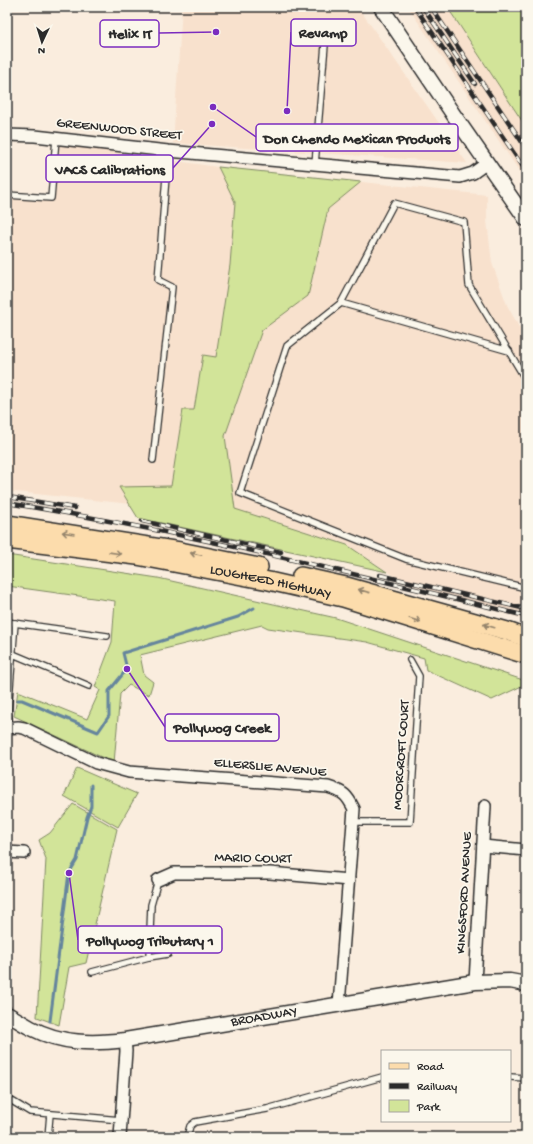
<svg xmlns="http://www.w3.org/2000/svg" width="533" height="1144" font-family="'Gochi Hand',sans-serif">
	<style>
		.built { fill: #f8e1cd }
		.green { fill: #d2e499; stroke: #7e8862 }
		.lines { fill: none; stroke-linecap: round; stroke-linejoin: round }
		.stream { stroke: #65859d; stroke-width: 3 }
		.service-casing { stroke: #2b2b2b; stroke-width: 8 }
		.minor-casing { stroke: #2b2b2b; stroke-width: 14 }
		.tertiary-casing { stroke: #2b2b2b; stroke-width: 17 }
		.primary-casing { stroke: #2b2b2b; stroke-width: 20 }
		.service { stroke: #fbf7ec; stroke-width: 5.5 }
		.minor { stroke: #fbf7ec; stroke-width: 11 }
		.tertiary { stroke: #fbf7ec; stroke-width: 14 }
		.primary { stroke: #fcdcac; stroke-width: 17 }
		.rail-casing { stroke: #2b2b2b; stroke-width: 4.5 }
		.rail { stroke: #fbf7ec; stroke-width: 3; stroke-dasharray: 9; stroke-linecap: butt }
		.oneway { stroke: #94846c }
		.labels { text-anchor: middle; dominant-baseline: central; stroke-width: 3.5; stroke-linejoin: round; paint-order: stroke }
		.street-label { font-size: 14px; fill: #2b2b2b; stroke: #fbf7ec }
		.leader { fill: none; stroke: #7b2cbf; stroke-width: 1.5 }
		.callout-dot { fill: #7b2cbf; stroke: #fbf7ec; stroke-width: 1.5 }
		.callout { fill: #fbf7ec; stroke: #7b2cbf; stroke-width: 1.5 }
		.callout-label { font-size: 15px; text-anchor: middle; font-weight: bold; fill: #2b2b2b }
	</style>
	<rect width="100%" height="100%" fill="#faedde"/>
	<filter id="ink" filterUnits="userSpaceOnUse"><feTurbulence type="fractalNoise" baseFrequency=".025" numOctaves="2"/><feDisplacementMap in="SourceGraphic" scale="8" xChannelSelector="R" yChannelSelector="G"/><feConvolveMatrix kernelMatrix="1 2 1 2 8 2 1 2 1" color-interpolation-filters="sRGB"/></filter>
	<g filter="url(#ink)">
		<g class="built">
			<path d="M182,7H358L467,163L173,143Z"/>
			<path d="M408,7H447L526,127V181Z"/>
			<path d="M55,145H65L218,167L487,195V221L492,263L507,305L526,340V620L405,583L347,545L265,518L7,491V195L51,198Z"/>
		</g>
		<g class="green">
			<path d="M447,7H526V127L458,23Z"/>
			<path d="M218,167L361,182L328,209L308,296L262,330L225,436L235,509L347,545L387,572L138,518L119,487L171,486L183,410H194L203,355L216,357L230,265L235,202Z"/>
			<path d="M7,555L158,578L336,618L526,681V684L492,700L426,670L424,658L367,642L268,628L262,625L140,655L144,675L153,682L149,695L129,685L120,694L114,763L14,716L18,691L87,719L100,690L95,687L112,642L115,601L7,586Z"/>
			<path d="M77,768L137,794L118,827L64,796Z"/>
			<path d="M73,804L117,829L86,963L69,967L59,1025L37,1017L46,859L39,840L50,833Z"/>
		</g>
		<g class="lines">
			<g class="stream">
				<path d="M18,700H22L98,732L109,716V691L127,669L123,653L238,617L254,608"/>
				<path d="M50,1021L69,873L77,860L87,817L91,806V785"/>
			</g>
			<g class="service-casing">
				<g id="service">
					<path d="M315,164L326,33L334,25L352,26"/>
					<path d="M7,195L51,198L56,139"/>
					<path d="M341,303L509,351"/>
					<path d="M526,380L469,285L464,222L394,203L341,303L287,346L240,493L406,559L526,588"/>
					<path d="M153,460L172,287L158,280L168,151"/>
					<path d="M7,622L107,636"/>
					<path d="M13,654L89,686"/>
					<path d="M10,727L8,713L15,623"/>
					<path d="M353,822H410L419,676L410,660"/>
					<path d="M149,957L168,954"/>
					<path d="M92,972L149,957L151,905L158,880"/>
					<path d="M510,1077L526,1078"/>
					<path d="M7,1098L30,1112L121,1120"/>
					<path d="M48,1137L50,1114"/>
					<path d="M187,1137L190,1126L195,1122L267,1109L382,1077"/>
				</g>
			</g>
			<g class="minor-casing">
				<g id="minor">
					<path d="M7,135L35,136L168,151L460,177L473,173L487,163"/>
					<path d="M7,728L18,727L24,728L96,763L129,772L328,787C344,792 347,795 354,809L339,1005"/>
					<path d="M483,846L526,850"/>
					<path d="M7,852L24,853"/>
					<path d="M158,880L174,873H270L349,880"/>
					<path d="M475,982L485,806"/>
					<path d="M120,1137L126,1051L125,1040"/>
				</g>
			</g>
			<g class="tertiary-casing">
				<g id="tertiary">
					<path d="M381,7L453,114L526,219"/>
					<path id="s1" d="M7,1014C15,1018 23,1024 31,1028C62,1044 92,1044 125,1040L475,982L510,981L526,984"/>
				</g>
			</g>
			<g class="primary-casing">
				<g id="primary">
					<path d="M7,524L180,551L259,567"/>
					<path id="s2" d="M7,540L137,556L269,581L343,598L526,655"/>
					<path d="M301,576L346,586L507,631L526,638"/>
				</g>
			</g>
			<use href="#service" class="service"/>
			<use href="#minor" class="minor"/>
			<use href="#tertiary" class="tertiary"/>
			<use href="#primary" class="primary"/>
			<g class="rail-casing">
				<g id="rail">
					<path d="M415,7L526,171"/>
					<path d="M423,7L475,84"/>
					<path d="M431,7L526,148"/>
					<path d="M8,497L75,508"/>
					<path d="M7,503C182,531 354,574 526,616"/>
					<path d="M142,521L281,552"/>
					<path d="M380,575L526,609"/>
				</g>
			</g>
			<use href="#rail" class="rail"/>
		</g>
		<defs><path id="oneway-shaft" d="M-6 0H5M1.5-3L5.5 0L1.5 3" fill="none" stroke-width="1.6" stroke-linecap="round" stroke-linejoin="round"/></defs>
		<g class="oneway">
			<use href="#oneway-shaft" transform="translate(68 533) rotate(-172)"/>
			<use href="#oneway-shaft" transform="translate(115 553) rotate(8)"/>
			<use href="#oneway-shaft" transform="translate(196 554) rotate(-168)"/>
			<use href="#oneway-shaft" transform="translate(364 591) rotate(-164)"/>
			<use href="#oneway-shaft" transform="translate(415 620) rotate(17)"/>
			<use href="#oneway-shaft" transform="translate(489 626) rotate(-164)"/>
		</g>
	</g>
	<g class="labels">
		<g class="street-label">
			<text transform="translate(119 130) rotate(6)">GREENWOOD STREET</text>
			<text stroke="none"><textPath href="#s2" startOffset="267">LOUGHEED HIGHWAY</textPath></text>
			<text transform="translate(402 755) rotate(-86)">MOORCROFT COURT</text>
			<text transform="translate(270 768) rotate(5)">ELLERSLIE AVENUE</text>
			<text transform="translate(253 859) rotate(1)">MARIO COURT</text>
			<text transform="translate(465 893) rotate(-87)">KINGSFORD AVENUE</text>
			<text stroke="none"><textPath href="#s1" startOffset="265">BROADWAY</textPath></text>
		</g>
	</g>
	<path class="leader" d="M287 111L291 32M216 32L159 33M213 107L256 137M212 124L173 168M127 669L165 727M69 873L78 940"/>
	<g class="callout-dot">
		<circle cx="287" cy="111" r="4"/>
		<circle cx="216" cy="32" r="4"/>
		<circle cx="213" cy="107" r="4"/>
		<circle cx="212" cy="124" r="4"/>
		<circle cx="127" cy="669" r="4"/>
		<circle cx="69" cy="873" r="4"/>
	</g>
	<g class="callout">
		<rect x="291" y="19" width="65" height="27" rx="4"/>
		<rect x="100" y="20" width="59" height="27" rx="4"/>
		<rect x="256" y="124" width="202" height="27" rx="4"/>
		<rect x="46" y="155" width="127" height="27" rx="4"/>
		<rect x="165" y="714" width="114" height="27" rx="4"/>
		<rect x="78" y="926" width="144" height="27" rx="4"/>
	</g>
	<g class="callout-label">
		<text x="323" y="37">Revamp</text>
		<text x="130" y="38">Helix IT</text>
		<text x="357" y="143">Don Chendo Mexican Products</text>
		<text x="110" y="174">VACS Calibrations</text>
		<text x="222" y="732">Pollywog Creek</text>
		<text x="150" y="945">Pollywog Tributary 1</text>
	</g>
	<rect width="533" height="1144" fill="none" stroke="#fbf7ec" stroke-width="24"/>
	<rect x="12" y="12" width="509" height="1120" fill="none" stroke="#2b2b2b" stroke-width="1.5" filter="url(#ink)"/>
	<rect x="381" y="1050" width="130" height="72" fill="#fbf7ec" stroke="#a8a59f"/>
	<rect x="389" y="1063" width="20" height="6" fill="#fcdcac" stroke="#a8a59f"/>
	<text x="417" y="1070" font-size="12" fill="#2b2b2b">Road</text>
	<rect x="389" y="1083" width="20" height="6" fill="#2b2b2b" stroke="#a8a59f"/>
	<text x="417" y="1090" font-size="12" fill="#2b2b2b">Railway</text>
	<rect x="389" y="1100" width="20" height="12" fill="#d2e499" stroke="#a8a59f"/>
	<text x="417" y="1110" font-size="12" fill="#2b2b2b">Park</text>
	<g transform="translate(42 42) rotate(184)" stroke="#fbf7ec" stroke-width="3" paint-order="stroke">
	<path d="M0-3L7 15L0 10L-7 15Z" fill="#2b2b2b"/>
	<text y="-6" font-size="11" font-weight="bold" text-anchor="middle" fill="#2b2b2b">N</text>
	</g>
</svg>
